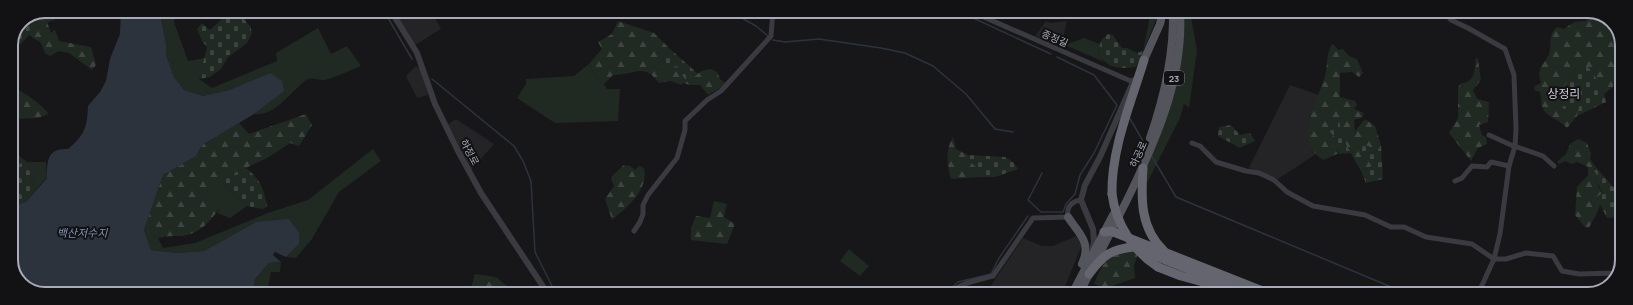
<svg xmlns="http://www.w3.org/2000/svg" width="1633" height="305" font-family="Manrope,'Noto Sans KR',sans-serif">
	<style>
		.built { fill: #242326 }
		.green { fill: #212923 }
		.forest { fill: url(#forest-firs) }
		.cemetery { fill: url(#cemetery-stones) }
		.water { fill: #2d333d }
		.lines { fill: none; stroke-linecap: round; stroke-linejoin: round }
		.stream { stroke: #2d333d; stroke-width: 1.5 }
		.minor { stroke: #3a3a40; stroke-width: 5 }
		.tertiary { stroke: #3a3a40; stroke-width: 6 }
		.primary { stroke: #54545d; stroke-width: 8 }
		.motorway { stroke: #64656f; stroke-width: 9 }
		.motorway-bridge { stroke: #64656f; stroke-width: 9 }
		.labels { text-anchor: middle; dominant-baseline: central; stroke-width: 4; stroke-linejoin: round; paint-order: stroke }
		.shield { fill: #121214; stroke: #7c7d88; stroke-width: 1 }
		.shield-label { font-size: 9px; font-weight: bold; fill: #a9abb9 }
		.street-label { font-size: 10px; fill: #a9abb9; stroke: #121214 }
		.water-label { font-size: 11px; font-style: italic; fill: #8092b4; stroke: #121214 }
		.quarter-label { font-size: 12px; fill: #cacbd5; stroke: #121214 }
		.rim { fill: none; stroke: #a9abb9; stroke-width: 2 }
	</style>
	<defs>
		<pattern id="forest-firs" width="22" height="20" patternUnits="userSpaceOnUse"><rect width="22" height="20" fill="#212923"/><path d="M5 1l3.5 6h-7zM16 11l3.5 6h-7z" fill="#3e4541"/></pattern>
		<pattern id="cemetery-stones" width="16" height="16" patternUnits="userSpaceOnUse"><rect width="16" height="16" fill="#212923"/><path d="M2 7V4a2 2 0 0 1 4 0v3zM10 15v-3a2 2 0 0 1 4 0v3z" fill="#3e4541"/></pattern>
	</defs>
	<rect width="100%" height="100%" fill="#171719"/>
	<g class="built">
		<path d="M394,11H431L441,29L415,45Z"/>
		<path d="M1046,21L1050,23L1067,21L1061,47L1035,36Z"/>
		<path d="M416,66L421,69L428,95L417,98L406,76Z"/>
		<path d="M1290,85L1319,95L1308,125L1312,151L1316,154L1278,179L1249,168Z"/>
		<path d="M456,119L494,144L471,170L448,124Z"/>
		<path d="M1076,236L1083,242L1062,294H1001L995,288L990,287L1023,238L1042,246H1053Z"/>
	</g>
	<g class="green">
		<path d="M165,11H176L174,22L188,61L205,58L199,79L212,88L277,61L276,53L318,28L331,54L347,46L361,66C353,69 330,80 323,80C316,80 312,76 305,81C291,92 274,117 254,114L283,91L270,73L229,90L203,96L184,90L174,77L166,55V44L161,17Z"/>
		<path d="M1151,11H1160L1143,51Z"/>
		<path d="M1182,11H1190L1197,51L1189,108L1184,104L1180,118L1145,187L1147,165Z"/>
		<path d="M1084,38L1100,44L1098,53L1104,62L1065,45Z"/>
		<path d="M589,64L597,79L604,84L607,89H620L618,121L555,123L517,98L526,84V79L574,76Z"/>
		<path d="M373,149L381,161L339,192L312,239L296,258L286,257L299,244L256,222L204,251L177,253L151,250L144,230L158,238L163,248L195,243L268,213L308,200Z"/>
		<path d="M27,162H46L47,177L35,191Z"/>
		<path d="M223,182L247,206L230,218L217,213L220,208L205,200Z"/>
		<path d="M849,249L869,266L860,276L840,261Z"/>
		<path d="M281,262L280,272H271L267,294H253L255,279L269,263Z"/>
		<path d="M475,274L496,277L481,287L477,294H469Z"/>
	</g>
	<g class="forest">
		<path d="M45,11H54L55,20L47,22L51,33L55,30L59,41L91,47L96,65L92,70L69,53L59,51L50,56L45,53L41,43L29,35L31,17Z"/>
		<path d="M1595,12L1612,21L1622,41V61L1615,75L1613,87L1604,94L1598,90L1576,68L1557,98L1574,106L1579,107L1577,116L1567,128C1560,120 1546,116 1543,109C1541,104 1541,97 1540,92L1534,90L1535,86L1541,83C1535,64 1548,64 1550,50C1551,41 1549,34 1557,27L1564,29L1574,22L1585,21Z"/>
		<path d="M618,21L654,33L669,48L667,53L660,61L669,70L677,67L683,73L695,76L701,71L710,69L717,72L720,79L725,83L720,88L708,95L700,85H690L683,83L681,85L671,81L659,83C643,62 635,75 613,75L604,84L597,79L589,64L602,49L598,42L612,34Z"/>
		<path d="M1333,44L1338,50L1343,49L1349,56L1357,59L1363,73L1359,77L1352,72L1340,73V97L1355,101L1357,105L1354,109L1364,113L1362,118L1354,120L1355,131L1365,119L1375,126L1381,145L1376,153L1371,152L1372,166L1361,171L1342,138V133L1336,139L1337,154L1323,160C1311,151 1308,147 1308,132C1307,118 1321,91 1325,76C1328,66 1326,50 1333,44Z"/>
		<path d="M1476,58L1478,59L1481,80L1473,90L1477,99L1489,102L1488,122L1479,125L1482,135L1486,137L1487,144L1478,148L1471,161L1449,133L1458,118V88L1460,84C1476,81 1474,72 1476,58Z"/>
		<path d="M15,74L16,89C29,95 39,103 49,114L38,118L16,119L12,116L11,75Z"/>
		<path d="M306,114L312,125L299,146L290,143L269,157L231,175L205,200L218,201L220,208C209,222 199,235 180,236C172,236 166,236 158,238L144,230L163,175L196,156L202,145L239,123L249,134Z"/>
		<path d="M953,137L956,149L968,155L971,162L981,172V177L951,179C947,164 945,151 953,137Z"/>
		<path d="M1578,139L1587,143L1591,154L1590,159L1595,166L1594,171L1597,175L1595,181C1609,197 1597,212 1589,228L1585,227L1575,215L1577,187L1588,175V167L1577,162L1571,164L1566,161L1559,164L1557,162L1566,154L1570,144Z"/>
		<path d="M11,150L27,162L13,170L18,185L15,197L11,196Z"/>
		<path d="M624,165L630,166L635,170L639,166L644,168C649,190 627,207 612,220L605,199L614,186L611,179L614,174Z"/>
		<path d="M714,201L727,204L724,217L735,224L727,244L691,240V228L696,216L710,218Z"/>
		<path d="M1127,250L1138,254L1134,265L1135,278L1106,288L1094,284C1102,264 1106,257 1127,250Z"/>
		<path d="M496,277L512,290L511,294H477L481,287Z"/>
	</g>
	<g class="cemetery">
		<path d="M234,11H237L250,26L252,33L247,43L228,57L221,69L210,77L199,79L207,47L202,41L197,29L202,23L210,30L224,17Z"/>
		<path d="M31,17L29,35L20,45L15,38L24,20Z"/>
		<path d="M1108,34L1113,35L1122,48H1127L1137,53L1145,50L1136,67C1118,69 1108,69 1098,53L1101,40Z"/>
		<path d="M669,48L698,74L695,76L685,79L677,67L669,70L663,68L660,61L667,53Z"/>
		<path d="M1585,65L1591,70L1600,85L1598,90L1604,94L1606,102L1577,116L1579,107L1574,106L1565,109L1559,106L1557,98L1576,68Z"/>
		<path d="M1338,118L1342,133V138L1351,153L1337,154L1338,151L1331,145L1336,139L1327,128Z"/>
		<path d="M1231,125L1240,135L1250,133L1255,141L1240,148L1218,136L1219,127Z"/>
		<path d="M1381,145L1383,179L1366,183L1361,171L1372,166L1360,151L1362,146H1369L1371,152L1376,153Z"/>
		<path d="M968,155L1005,157L1013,162L1018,169L995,177H981V172L971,162Z"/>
		<path d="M27,162L35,191L26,202L13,208L18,185L13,170L14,165Z"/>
		<path d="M1595,166L1613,187L1622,184L1620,217L1607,218L1601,206L1594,199L1602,193L1599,185H1594L1597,175L1594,171Z"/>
		<path d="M246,168C261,180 263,188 267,206L263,209L247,206L223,182L231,175Z"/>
	</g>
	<path class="water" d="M121,11H165L161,18L166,44V55L174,77L184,90L203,96L229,90L270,73L282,81L284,91L254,114L202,145L196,156L163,175L144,230L151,250L177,253L204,251L256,222L289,219L299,233V244L286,257L275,252L273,255L281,262L269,263L255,279L253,294H40L21,284L11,264V207L26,202L47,178C47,161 47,148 68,149C85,135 87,127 88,106L100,92L106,81L110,59L120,34Z"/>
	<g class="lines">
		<g class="stream">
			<path d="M384,11L412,59"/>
			<path d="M703,11L740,17L756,26L768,36"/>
			<path d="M958,11L1051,54"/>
			<path d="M773,40L785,42L819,39L881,48L905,53L933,66L966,94L995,129L1013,132"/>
			<path d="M432,79L514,146L523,161L531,181L535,252L556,294"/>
			<path d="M1129,117L1147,148"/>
			<path d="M1151,155L1176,197L1408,294"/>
			<path d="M1042,173L1028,200L1041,212H1063L1066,204L1075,194L1080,175L1094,153L1117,105L1094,75L1057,57"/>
			<path d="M944,294L958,282L991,274L999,258L1028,216"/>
		</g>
		<g class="minor">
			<path d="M970,11L1133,82"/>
			<path d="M1489,135L1511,145L1543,156L1554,166"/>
			<path d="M1192,143L1200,146L1216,162L1246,171L1259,173L1274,180L1287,192L1313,206L1365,215L1391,227H1404L1426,237L1472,244L1494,259L1500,234L1509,166L1515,146L1516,129L1514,75L1505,49L1468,28L1451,20L1445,11"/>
			<path d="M1455,181L1462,178L1472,166L1487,167L1491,162L1509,166"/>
			<path d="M634,231L640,222L643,214V205L648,195L677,158L685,130V121L707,100L721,91L771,36L773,11"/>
			<path d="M948,294C961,283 977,280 993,276L1033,218L1068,217C1066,207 1072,201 1081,200"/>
			<path d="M1478,294L1494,259H1506L1526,253L1553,256L1562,271L1579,274L1617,273"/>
		</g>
		<g class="tertiary">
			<path d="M391,11L417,53L435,104L458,151L481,193L548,294"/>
			<path d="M1092,253L1094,241L1093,229L1081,200L1085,185L1100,157L1134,80"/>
		</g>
		<g class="primary">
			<path d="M1144,60L1160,24L1163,11"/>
			<path d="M1150,138C1164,98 1174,54 1173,11"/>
			<path d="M1068,217C1079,234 1092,242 1082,264"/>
			<path d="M1072,294L1113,215"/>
			<path d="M1079,294C1095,263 1110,233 1126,202C1155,143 1184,79 1180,11"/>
		</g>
		<g class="motorway">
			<path d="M1143,168C1141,199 1140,228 1164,251"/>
			<path d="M1112,194C1111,149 1131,103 1144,60"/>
			<path d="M1104,232L1111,231L1270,294"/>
			<path d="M1141,250L1250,294"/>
			<path d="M1158,267L1181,276L1214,285"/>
			<path d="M1089,274C1103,255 1111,249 1134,247"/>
		</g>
		<path class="motorway-bridge" d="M1112,194C1116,224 1133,251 1158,267"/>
	</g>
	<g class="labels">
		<rect class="shield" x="1164" y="71" width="20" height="14" rx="3"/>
		<g class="shield-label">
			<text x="1174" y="78">23</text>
		</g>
		<g class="street-label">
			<text transform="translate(1055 38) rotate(23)">종정길</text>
			<text transform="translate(470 152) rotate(62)">하정로</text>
			<text transform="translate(1138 154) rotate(-66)">하공로</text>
		</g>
		<g class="water-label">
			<text x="82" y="232">백산저수지</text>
		</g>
		<g class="quarter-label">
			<text x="1564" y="93">상정리</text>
		</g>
	</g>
	<path d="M0 0H1633V305H0ZM45 18H1588A27 27 0 0 1 1615 45V260A27 27 0 0 1 1588 287H45A27 27 0 0 1 18 260V45A27 27 0 0 1 45 18Z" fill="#121214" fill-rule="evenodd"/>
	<path class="rim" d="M45 18H1588A27 27 0 0 1 1615 45V260A27 27 0 0 1 1588 287H45A27 27 0 0 1 18 260V45A27 27 0 0 1 45 18Z"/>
</svg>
